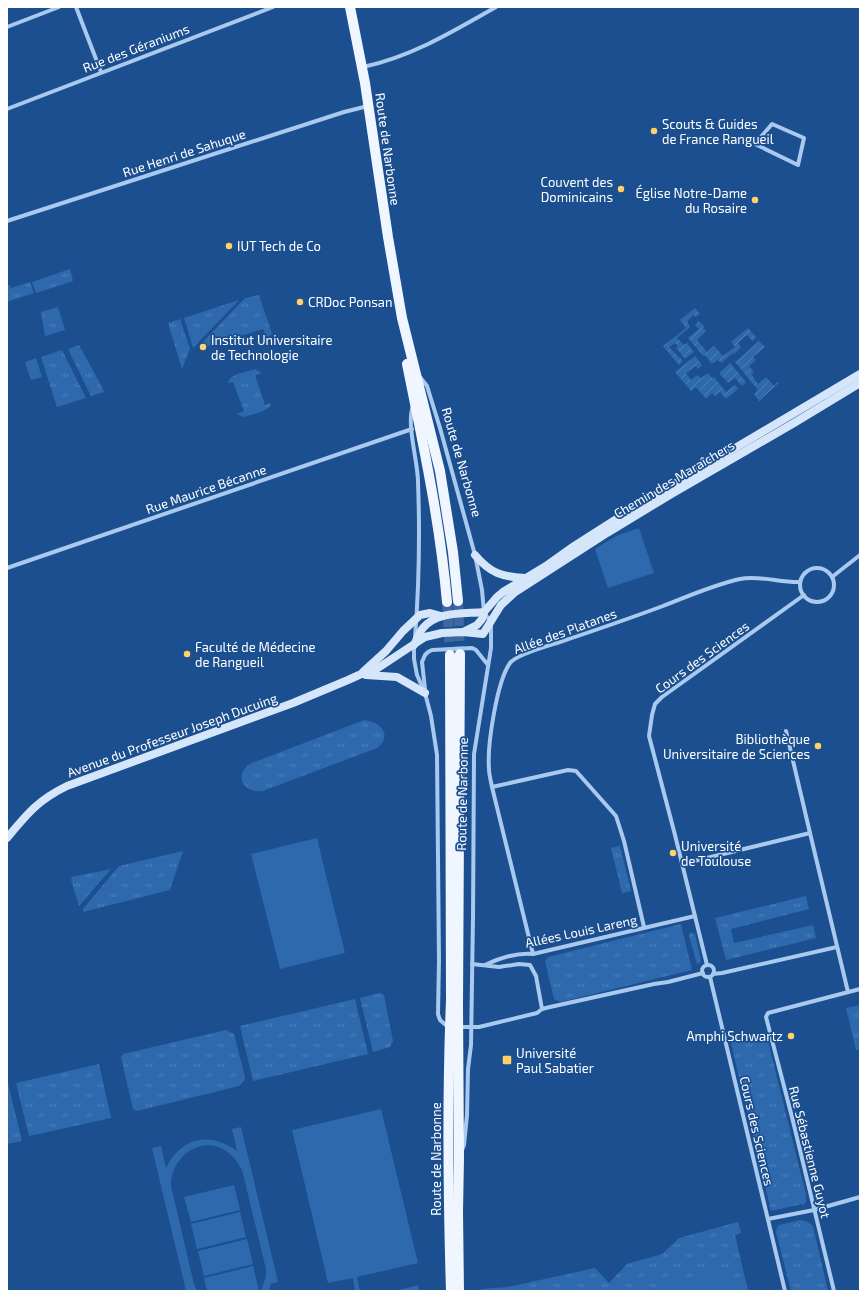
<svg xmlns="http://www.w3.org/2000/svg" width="867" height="1298" font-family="'Exo 2',sans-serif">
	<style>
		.grass { fill: url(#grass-tufts) }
		.garden { fill: url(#garden-furrows) }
		.pitch { fill: #2e69ad }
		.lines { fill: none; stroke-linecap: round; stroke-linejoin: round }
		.primary-tunnel { stroke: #3d69a0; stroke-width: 10; stroke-dasharray: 10 5; stroke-linecap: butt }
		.street { stroke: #a9c9ee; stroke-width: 4 }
		.secondary { stroke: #d6e6fa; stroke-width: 8 }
		.primary { stroke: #f0f6ff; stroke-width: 10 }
		.poi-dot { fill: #ffd166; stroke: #1b4f8f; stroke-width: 1.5 }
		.labels { text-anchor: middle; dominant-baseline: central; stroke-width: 3.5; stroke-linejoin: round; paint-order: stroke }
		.street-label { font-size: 13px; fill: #fff; stroke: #1b4f8f }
		.poi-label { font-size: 13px; fill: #fff; stroke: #1b4f8f; text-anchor: start }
	</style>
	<defs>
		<pattern id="grass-tufts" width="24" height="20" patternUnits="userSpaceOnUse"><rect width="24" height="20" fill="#2e69ad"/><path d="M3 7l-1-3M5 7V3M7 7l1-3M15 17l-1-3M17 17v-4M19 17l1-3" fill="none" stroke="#4d80b9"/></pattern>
		<pattern id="garden-furrows" width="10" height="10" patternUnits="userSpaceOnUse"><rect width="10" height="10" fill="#2e69ad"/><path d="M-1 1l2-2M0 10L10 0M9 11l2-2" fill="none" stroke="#4d80b9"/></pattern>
	</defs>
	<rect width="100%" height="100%" fill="#1b4f8f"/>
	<g class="grass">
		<path d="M70,269L73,281L36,293L32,282Z"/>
		<path d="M30,282L34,293L7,302V286L10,285L11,288Z"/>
		<path d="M259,295L272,334L267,338L263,329L202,348L198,347L245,298Z"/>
		<path d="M239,300L193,348L184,318Z"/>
		<path d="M58,307L65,330L45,336L41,312Z"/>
		<path d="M180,319L190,349L182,369L168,323Z"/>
		<path d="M79,345L102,387L104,392L91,396L68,349Z"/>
		<path d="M62,350L86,398L57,407L41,357Z"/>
		<path d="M255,369L262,373L255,375L265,405L271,403C270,412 252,414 243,417L237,414L244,411L233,382L228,383C229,374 247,372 255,369Z"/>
		<path d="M364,720C381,722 393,735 377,748L263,791C242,794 233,773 252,763Z"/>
		<path d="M620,846L631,891L622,893L611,848Z"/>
		<path d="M183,851L170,890L83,912V909L119,866Z"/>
		<path d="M111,869L79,906L71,880L72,877Z"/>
		<path d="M806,896L809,909L731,929L734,943L813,925L816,938L726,960L715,918Z"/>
		<path d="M681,924L692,970L560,1002L554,999L545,961L548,957Z"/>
		<path d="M690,932L695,934L701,960L700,963L697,964L689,936Z"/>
		<path d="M380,993L384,995L393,1041L390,1047L373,1052L360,998Z"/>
		<path d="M355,999L368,1054L253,1081L240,1026Z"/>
		<path d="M860,1005V1050H856L846,1008Z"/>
		<path d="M226,1030L234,1034L245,1077L244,1081L239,1086L137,1111L133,1109L121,1057L123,1054Z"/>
		<path d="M754,1033L757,1043L768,1041L806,1195V1202L803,1206L802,1204L771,1211L730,1039Z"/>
		<path d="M99,1064L111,1118L29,1136L16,1083Z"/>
		<path d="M8,1083L22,1141L7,1144V1084Z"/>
		<path d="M801,1220L808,1222L813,1226L828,1291H791L776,1232L777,1228L779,1225Z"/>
		<path d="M738,1222L741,1233L735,1235L748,1291H481V1289L508,1287L595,1268L609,1283L627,1264L662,1254L679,1238Z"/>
	</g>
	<g class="garden">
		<path d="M695,308L700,314L696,317L694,315L687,321L690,327L677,338L684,345L687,343L694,352L685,359L676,348L678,346L675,343L669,347L683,361L679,365L663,346L686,328L680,320Z"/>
		<path d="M699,321L704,326L703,328L706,331L697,340L707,352L714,346L723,356L735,347L731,342L748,328L756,337L753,341L747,335L738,343L741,347L734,354L733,353L721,363L718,360L712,364L705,355L703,356L688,338L699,329L695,325Z"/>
		<path d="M759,341L765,347L753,357L756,360L749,366L754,372L751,374L758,384L766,377L774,386L778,382L779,383L759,401L754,394L758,390L735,362Z"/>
		<path d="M695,356L702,365L698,369L696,366L686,373L691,380L697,375L701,378L708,373L712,378L714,377L726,392L735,385L738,389L726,399L720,392L715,396L712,393L706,399L696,387L691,391L675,372Z"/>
		<path d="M730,363L746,382L742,386L735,378L728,383L719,373Z"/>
	</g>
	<g class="pitch">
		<path d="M36,358L42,377L31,380L25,362Z"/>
		<path d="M639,528L654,573L608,588L595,549L616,536Z"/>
		<path d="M317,838L345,953L280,969L251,854Z"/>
		<path d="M381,1109L418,1263L357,1277L360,1291H355L353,1278L328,1283L292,1130Z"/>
		<path d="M241,1127L278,1282L271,1284L269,1291H261L266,1276V1269L242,1170C239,1165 236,1159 231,1155C206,1131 170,1155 171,1186L194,1284L197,1291H186L152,1148L161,1146L166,1168C181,1137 210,1131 237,1151L232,1129Z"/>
		<path d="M234,1185L240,1210L191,1222L184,1197Z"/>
		<path d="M240,1212L246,1237L197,1249L191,1224Z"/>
		<path d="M247,1239L253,1264L204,1276L198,1251Z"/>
		<path d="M253,1266L259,1291H207L204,1278Z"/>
		<path d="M729,1269L734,1291H641Z"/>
		<path d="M418,1285L419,1291H395Z"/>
	</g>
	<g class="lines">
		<g class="primary-tunnel">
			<path d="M458,601L460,654"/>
			<path d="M447,602L450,655"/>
		</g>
		<g class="street">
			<path d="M76,7L101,72"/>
			<path d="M7,27L59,7"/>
			<path d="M363,67C411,57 454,31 496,7"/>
			<path d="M7,109L273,7"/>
			<path d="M772,124L804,138L798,165L755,144Z"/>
			<path d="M7,221L344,112L368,106"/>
			<path d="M420,377L427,386L440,428L475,555L482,590L484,612L491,623V648L474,754L473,917L471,1045L468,1069L467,1115L464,1145L462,1150"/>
			<path d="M413,406C406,424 418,461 418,482C420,534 419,586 415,638"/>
			<path d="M7,568L412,429"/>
			<circle cx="817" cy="585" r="17"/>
			<path d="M832,577L860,555"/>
			<path d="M414,645V659L417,675L425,693L431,716L437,755L439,960L438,1014L440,1020L448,1027"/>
			<path d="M425,689L422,662L425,655L428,652L432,650L472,648L476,650L488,665"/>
			<path d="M786,731L810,833"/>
			<path d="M492,787L568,770L576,771L616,816L624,841L644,927"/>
			<path d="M682,864L810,833L848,992"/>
			<path d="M533,954L492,787C491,781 489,775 489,769C487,745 497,681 510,663C516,655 547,646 557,643C593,631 628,619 663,606C689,596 713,585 740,579C760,575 781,583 800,582"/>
			<path d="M472,964L499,967L519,964L530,965L536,976L542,1009"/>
			<path d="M485,965C500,958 516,952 533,954L695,916"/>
			<path d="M707,965L675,835L649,736L652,715L655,704L662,697L804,595"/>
			<circle cx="708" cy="971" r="6"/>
			<path d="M713,974L722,973L837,947"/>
			<path d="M710,977L785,1291"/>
			<path d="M459,1027H479L537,1013L542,1009L550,1007L654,984L668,982L703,973"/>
			<path d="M768,1219L814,1210L860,1197"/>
			<path d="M834,1291L792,1117L766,1017L768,1013L860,989"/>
		</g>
		<g class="secondary">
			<path d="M475,555C490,573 502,577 525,578"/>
			<path d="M463,632L477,625L482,619L484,612L497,597L503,592L546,566L574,546L629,511L860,374"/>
			<path d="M414,645C417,639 419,633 423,628C437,611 464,614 484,612"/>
			<path d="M363,672L386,651L403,631L420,615L430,613L441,616"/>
			<path d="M366,675L397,677L425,693"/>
			<path d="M7,838C27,814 38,800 67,786L293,703L348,680L359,675L378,668L425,637L442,633L463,632L483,634L501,605L514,593L607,533L673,493L794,423L860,383"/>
		</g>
		<g class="primary">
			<path d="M350,7L365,83L388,237L402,318L440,471L453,552L458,601"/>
			<path d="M407,364C423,443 440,522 447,602"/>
			<path d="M450,655L451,1000C447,1097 448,1194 451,1291"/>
			<path d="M459,1291L458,1212L459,1158L458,1006L460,654"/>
		</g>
	</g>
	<g class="poi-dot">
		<circle cx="654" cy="131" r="4"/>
		<circle cx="621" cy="189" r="4"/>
		<circle cx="755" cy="200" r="4"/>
		<circle cx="229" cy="246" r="4"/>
		<circle cx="300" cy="302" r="4"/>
		<circle cx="203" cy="347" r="4"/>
		<circle cx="187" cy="654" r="4"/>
		<circle cx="818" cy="746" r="4"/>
		<circle cx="673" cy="853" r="4"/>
		<circle cx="791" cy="1036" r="4"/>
		<rect x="502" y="1055" width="10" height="10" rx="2"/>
	</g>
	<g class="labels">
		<g class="street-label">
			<text transform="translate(136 48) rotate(-21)">Rue des Géraniums</text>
			<text transform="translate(388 149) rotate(82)">Route de Narbonne</text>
			<text transform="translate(184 153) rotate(-18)">Rue Henri de Sahuque</text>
			<text transform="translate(462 462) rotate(74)">Route de Narbonne</text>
			<text transform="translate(674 479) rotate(-31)">Chemin des Maraîchers</text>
			<text transform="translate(206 489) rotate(-19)">Rue Maurice Bécanne</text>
			<text transform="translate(565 631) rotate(-20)">Allée des Platanes</text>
			<text transform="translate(702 657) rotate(-36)">Cours des Sciences</text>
			<text transform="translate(172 735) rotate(-20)">Avenue du Professeur Joseph Ducuing</text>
			<text transform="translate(462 794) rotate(-89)">Route de Narbonne</text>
			<text transform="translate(581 931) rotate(-12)">Allées Louis Lareng</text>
			<text transform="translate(757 1131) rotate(77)">Cours des Sciences</text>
			<text transform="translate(810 1152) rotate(76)">Rue Sébastienne Guyot</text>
			<text transform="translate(436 1159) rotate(-90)">Route de Narbonne</text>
		</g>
		<g class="poi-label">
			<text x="662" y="124">Scouts &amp; Guides<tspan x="662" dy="15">de France Rangueil</tspan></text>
			<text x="613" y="182" text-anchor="end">Couvent des<tspan x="613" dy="15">Dominicains</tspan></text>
			<text x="747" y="193" text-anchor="end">Église Notre-Dame<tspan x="747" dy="15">du Rosaire</tspan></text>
			<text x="237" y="246">IUT Tech de Co</text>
			<text x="308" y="302">CRDoc Ponsan</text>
			<text x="211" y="340">Institut Universitaire<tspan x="211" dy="15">de Technologie</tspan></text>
			<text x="195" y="647">Faculté de Médecine<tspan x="195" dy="15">de Rangueil</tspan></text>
			<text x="810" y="739" text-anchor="end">Bibliothèque<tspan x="810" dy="15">Universitaire de Sciences</tspan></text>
			<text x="681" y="846">Université<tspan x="681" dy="15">de Toulouse</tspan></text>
			<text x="783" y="1036" text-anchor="end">Amphi Schwartz</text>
			<text x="516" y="1053">Université<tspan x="516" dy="15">Paul Sabatier</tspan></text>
		</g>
	</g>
	<rect width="867" height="1298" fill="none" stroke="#ffffff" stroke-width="16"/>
</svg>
